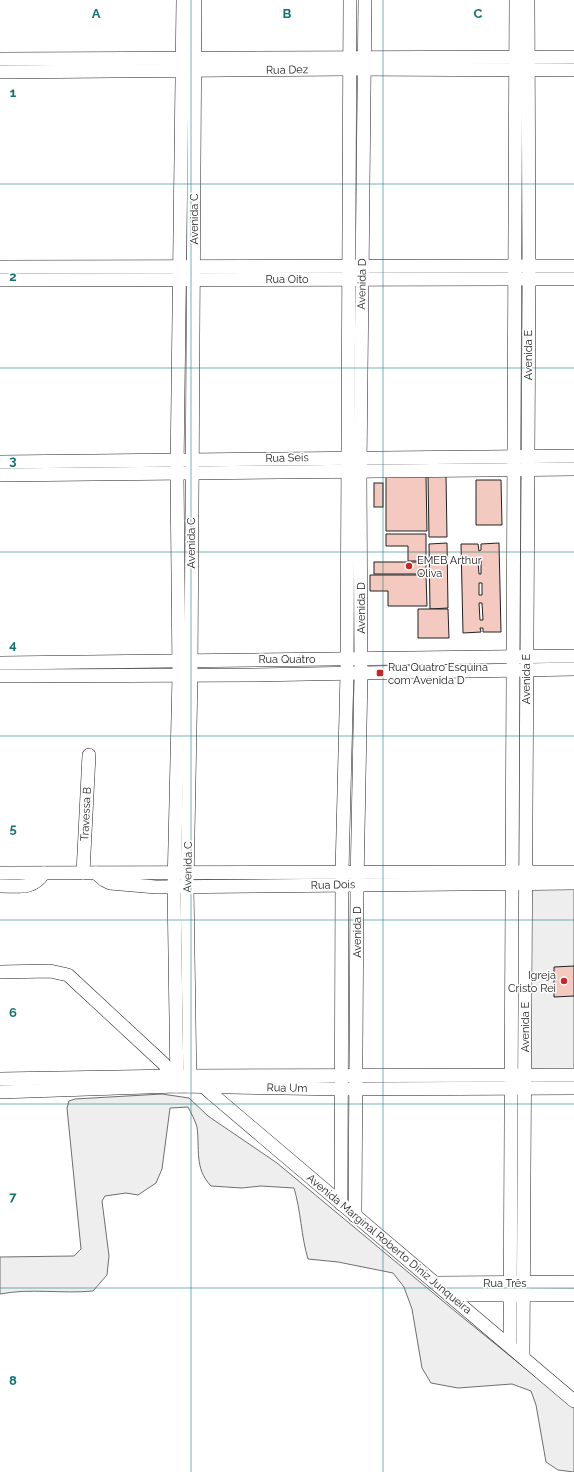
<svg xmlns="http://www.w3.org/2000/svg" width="574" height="1472" font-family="Raleway,sans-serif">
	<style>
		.green { fill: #eee; stroke: #6f6f6f }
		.building { fill: #f3c9c0; stroke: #222; fill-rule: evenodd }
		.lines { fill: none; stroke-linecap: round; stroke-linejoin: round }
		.minor-casing { stroke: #222; stroke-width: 14 }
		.minor { stroke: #fff; stroke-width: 13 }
		.grid { fill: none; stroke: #0f766e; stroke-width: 1; stroke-opacity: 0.55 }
		.poi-dot { fill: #c62828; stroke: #fff; stroke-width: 1.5 }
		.labels { text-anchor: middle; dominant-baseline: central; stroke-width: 3; stroke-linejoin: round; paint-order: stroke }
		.street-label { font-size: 11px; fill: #222; stroke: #fff }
		.poi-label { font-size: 11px; fill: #222; stroke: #fff; text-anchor: start }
		.grid-label { font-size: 13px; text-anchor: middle; font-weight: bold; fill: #0f766e; stroke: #fff; stroke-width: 3; stroke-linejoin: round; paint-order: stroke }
	</style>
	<rect width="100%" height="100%" fill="#fff"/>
	<!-- green -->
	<g class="green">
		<polygon points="574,883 574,1075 525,1075 526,884"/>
		<path d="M162 1094 189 1098 208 1116 277 1163 456 1312 574 1408V1472L558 1470 546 1462 536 1405 531 1391 512 1384 458 1388 431 1383 422 1368 412 1309 404 1287 393 1273 338 1262 308 1259C301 1236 301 1211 294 1188L261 1186 242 1188 211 1186C194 1168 200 1149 197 1127 195 1120 191 1113 188 1107L170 1108 162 1169 156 1183 138 1195 126 1193 105 1196 102 1201 109 1256 107 1275 93 1291C62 1294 30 1288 0 1294V1257L74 1256 81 1249 67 1108 69 1101 75 1099Z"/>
	</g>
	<!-- building -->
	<g class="building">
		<polygon points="428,475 446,475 447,537 429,537"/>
		<polygon points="426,476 427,531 386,531 386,477"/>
		<polygon points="476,480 501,480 502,525 476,525"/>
		<rect x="374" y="483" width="9" height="24"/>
		<polygon points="386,534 426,534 426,561 408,561 408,546 386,546"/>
		<polygon points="447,543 448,608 430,609 429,544"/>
		<path d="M499 543 501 632H483V628H480L481 632 463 633 461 544H478L479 551 481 550V544ZM478 561H481V574H479ZM479 583H482V595H479ZM479 603H482L483 620H480Z"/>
		<rect x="374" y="562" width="52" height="12"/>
		<polygon points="370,575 426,575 427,606 388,606 388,591 370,591"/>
		<polygon points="418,609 448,609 449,638 418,638"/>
		<polygon points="574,966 574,996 554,997 554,967"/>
	</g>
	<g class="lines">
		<defs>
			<g id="minor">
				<polyline points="0,59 574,57"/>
				<polyline points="0,72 349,69 574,70"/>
				<polyline points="0,267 574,266"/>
				<polyline points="0,280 574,279"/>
				<polyline points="0,462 574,456"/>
				<polyline points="0,475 574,469"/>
				<polyline points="0,663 574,656"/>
				<polyline points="0,676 253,675 574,669"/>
				<polyline points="0,873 574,872"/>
				<polyline points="83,873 89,755"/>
				<polyline points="96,873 104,880 110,883 156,887 574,883"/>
				<path d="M0 886C19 886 33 890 44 873"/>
				<polyline points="0,972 50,971 68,975 164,1064 172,1076 172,1082"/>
				<polyline points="0,1079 176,1076 574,1075"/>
				<polyline points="202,1082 203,1086 212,1094 574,1401"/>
				<polyline points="177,1086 174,886 179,675 177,472 183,0"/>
				<polyline points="190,1086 187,886 191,675 195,0"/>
				<polyline points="0,1092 177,1086 342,1089 574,1088"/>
				<polyline points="341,1204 342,872 347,673 350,0"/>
				<polyline points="355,1216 357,885 361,673 360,470 365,0"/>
				<polyline points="436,1283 574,1282"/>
				<polyline points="450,1295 574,1295"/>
				<polyline points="510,1346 516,0"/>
				<polyline points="523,1357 529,279 528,0"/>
			</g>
		</defs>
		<!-- minor casing -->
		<use href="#minor" class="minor-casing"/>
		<!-- minor -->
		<use href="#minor" class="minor"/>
	</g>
	<!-- grid -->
	<path class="grid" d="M191 0V1472M383 0V1472M0 184H574M0 368H574M0 552H574M0 736H574M0 920H574M0 1104H574M0 1288H574"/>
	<!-- markers -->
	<g class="poi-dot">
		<circle cx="409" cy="566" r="4"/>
		<rect x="376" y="669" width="8" height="8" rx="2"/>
		<circle cx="564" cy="981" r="4"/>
	</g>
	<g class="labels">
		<!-- street labels -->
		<g class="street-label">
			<text transform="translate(287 70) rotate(-1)">Rua Dez</text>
			<text transform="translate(194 219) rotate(-90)">Avenida C</text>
			<text x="287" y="279">Rua Oito</text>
			<text transform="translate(362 284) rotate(-89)">Avenida D</text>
			<text transform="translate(528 355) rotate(-90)">Avenida E</text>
			<text transform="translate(287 458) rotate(-1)">Rua Seis</text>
			<text transform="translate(191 543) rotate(-90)">Avenida C</text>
			<text transform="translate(361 608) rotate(-90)">Avenida D</text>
			<text x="287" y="659">Rua Quatro</text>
			<text transform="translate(526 679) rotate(-90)">Avenida E</text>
			<text transform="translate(86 814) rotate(-87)">Travessa B</text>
			<text transform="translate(188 867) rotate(-89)">Avenida C</text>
			<text transform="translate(333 885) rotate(-1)">Rua Dois</text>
			<text transform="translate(357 932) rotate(-90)">Avenida D</text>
			<text transform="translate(525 1027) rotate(-90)">Avenida E</text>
			<text transform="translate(287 1088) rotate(1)">Rua Um</text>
			<text transform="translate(389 1244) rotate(40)">Avenida Marginal Roberto Diniz Junqueira</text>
			<text x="505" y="1283">Rua Três</text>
		</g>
		<!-- poi labels -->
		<g class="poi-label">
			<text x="417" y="560">EMEB Arthur<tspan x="417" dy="13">Oliva</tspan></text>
			<text x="388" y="667">Rua Quatro Esquina<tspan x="388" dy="13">com Avenida D</tspan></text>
			<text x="556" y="975" text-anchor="end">Igreja<tspan x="556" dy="13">Cristo Rei</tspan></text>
		</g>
	</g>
	<g class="grid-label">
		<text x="96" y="18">A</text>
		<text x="287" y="18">B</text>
		<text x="478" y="18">C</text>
		<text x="13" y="97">1</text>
		<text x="13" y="281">2</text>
		<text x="13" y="465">3</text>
		<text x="13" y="649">4</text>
		<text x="13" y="833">5</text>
		<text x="13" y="1017">6</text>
		<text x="13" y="1201">7</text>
		<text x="13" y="1385">8</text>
	</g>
</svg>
